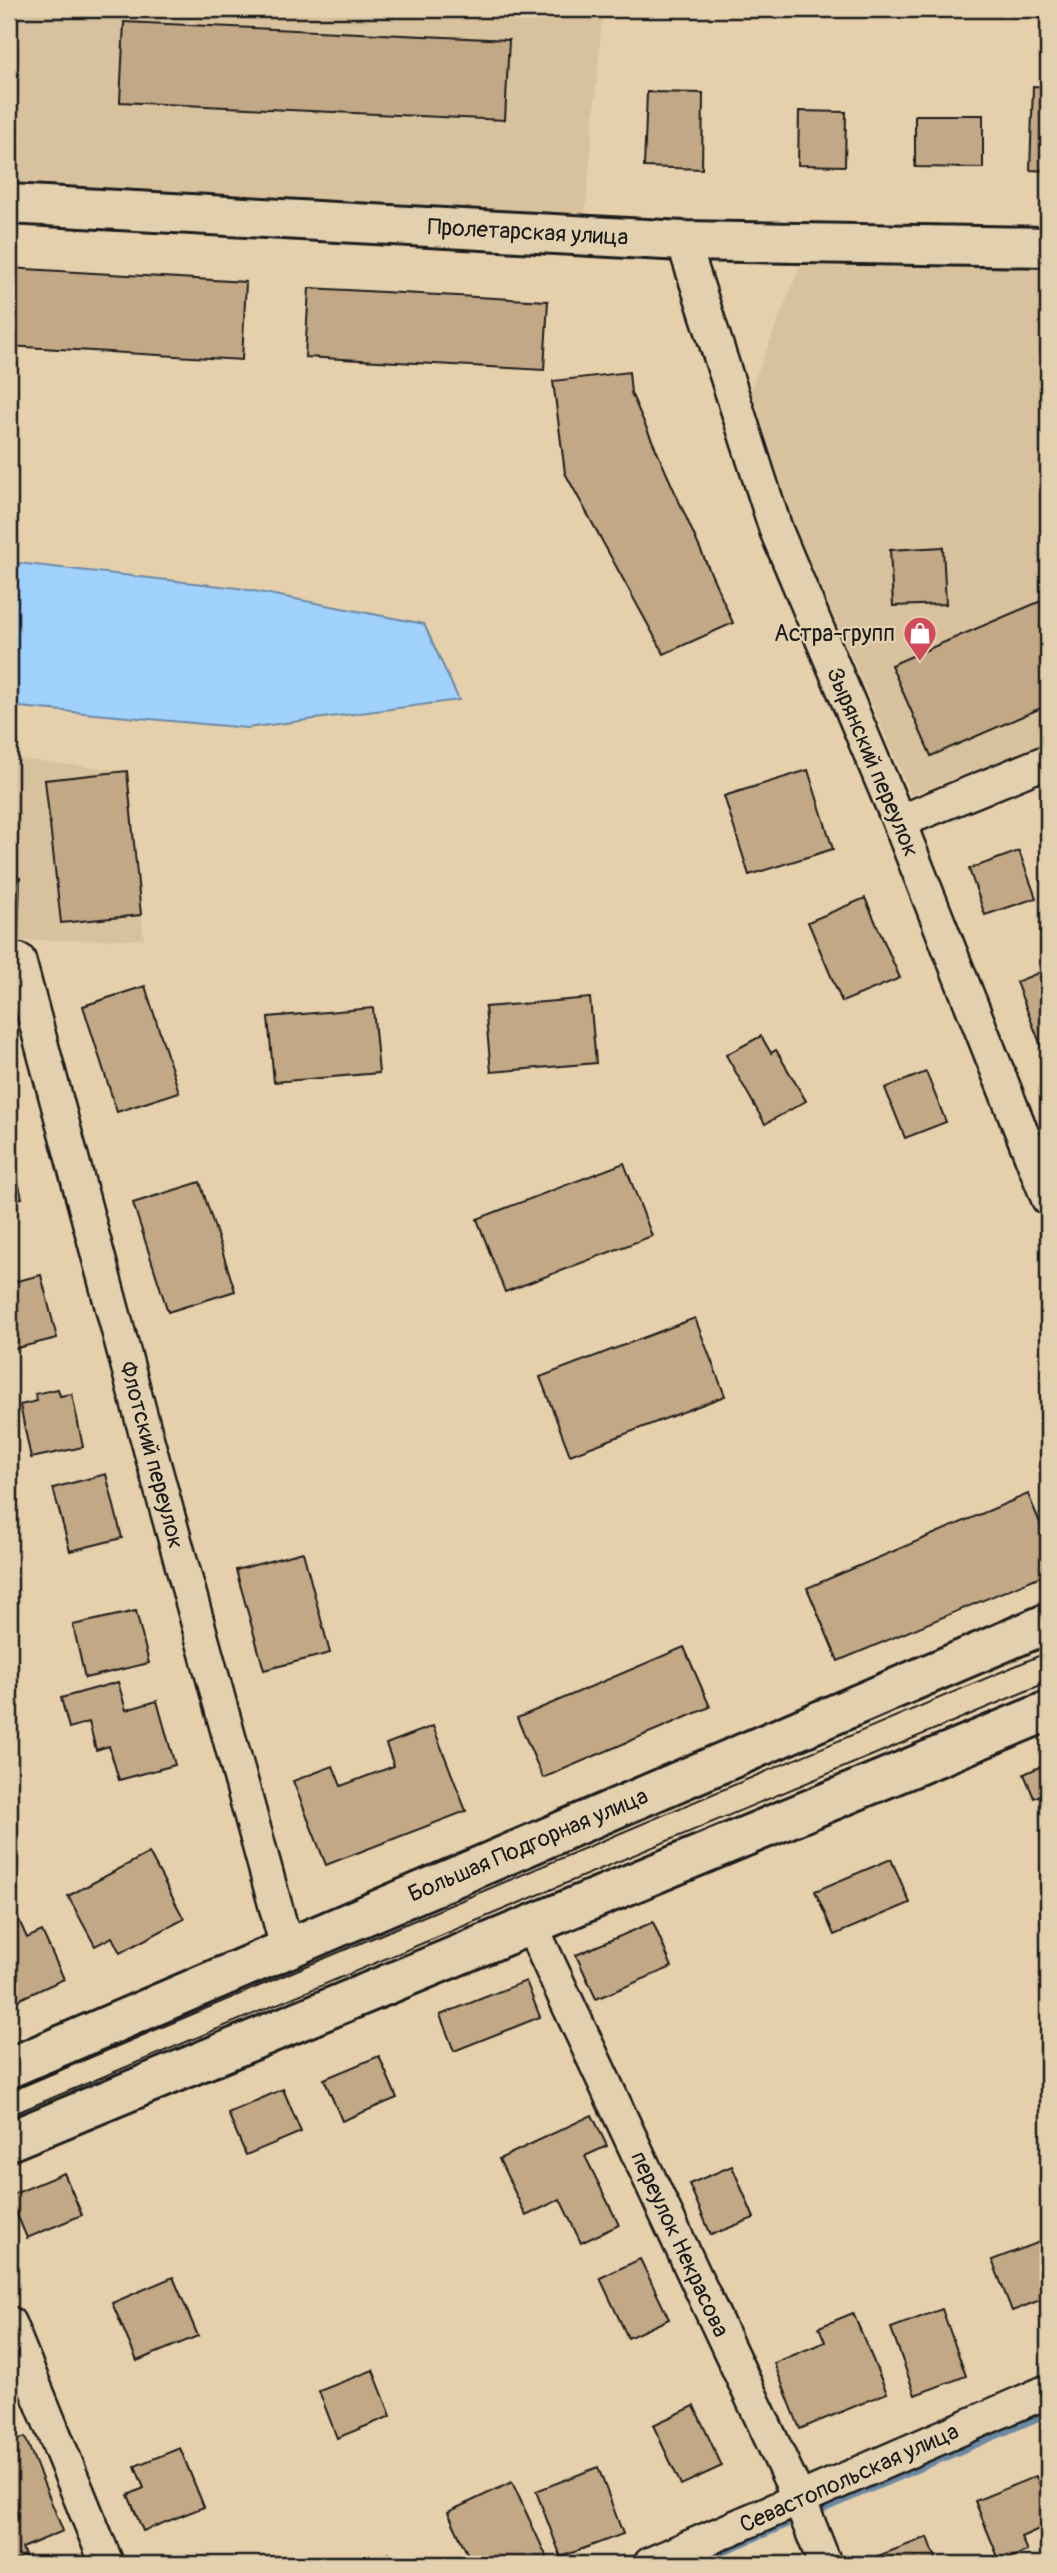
<svg xmlns="http://www.w3.org/2000/svg" width="1057" height="2573" font-family="Pangolin,sans-serif">
	<style>
		.built { fill: #d8c19d }
		.water { fill: #a1d1fd; stroke: #6c89a3; stroke-width: 2 }
		.lines { fill: none; stroke-linecap: round; stroke-linejoin: round }
		.stream { stroke: #6c89a3; stroke-width: 10 }
		.building { fill: #c3a885; stroke: #1c1c1c; stroke-width: 2 }
		.street-casing { stroke: #1c1c1c; stroke-width: 37 }
		.secondary-casing { stroke: #1c1c1c; stroke-width: 44 }
		.street { stroke: #e3d0ae; stroke-width: 32 }
		.secondary { stroke: #e3d0ae; stroke-width: 38 }
		.tram { stroke: #1c1c1c; stroke-width: 2 }
		.labels { text-anchor: middle; dominant-baseline: central; stroke-width: 5; stroke-linejoin: round; paint-order: stroke }
		.street-label { font-size: 23px; fill: #1c1c1c; stroke: #e3d0ae }
		.poi-label { font-size: 23px; fill: #1c1c1c; stroke: #e3d0ae; text-anchor: end }
	</style>
	<rect width="100%" height="100%" fill="#e6d0ac"/>
	<filter id="ink" filterUnits="userSpaceOnUse"><feTurbulence type="fractalNoise" baseFrequency=".0143" numOctaves="2"/><feDisplacementMap in="SourceGraphic" scale="14" xChannelSelector="R" yChannelSelector="G"/><feConvolveMatrix kernelMatrix="1 2 1 2 8 2 1 2 1" color-interpolation-filters="sRGB"/></filter>
	<g filter="url(#ink)">
		<!-- built -->
		<g class="built">
			<polygon points="9,9 603,9 585,219 9,188"/>
			<polygon points="800,266 1048,269 1048,742 911,795 795,526 751,389"/>
			<polygon points="9,758 127,771 144,939 9,941"/>
		</g>
		<!-- water -->
		<polygon class="water" points="9,562 238,588 424,624 459,700 247,728 9,706"/>
		<g class="lines">
			<!-- stream -->
			<polyline class="stream" points="690,2564 1048,2412"/>
		</g>
		<!-- building -->
		<g class="building">
			<polygon points="124,22 509,40 505,120 120,102"/>
			<polygon points="1033,86 1048,87 1048,171 1030,170"/>
			<polygon points="647,92 703,93 702,169 644,167"/>
			<polygon points="799,111 846,112 845,166 798,165"/>
			<polygon points="915,115 983,115 983,168 915,167"/>
			<polygon points="9,268 246,282 242,360 9,346"/>
			<polygon points="309,288 548,301 544,370 305,357"/>
			<polygon points="629,372 631,393 733,623 664,654 565,473 553,381"/>
			<polygon points="943,547 946,604 893,606 890,550"/>
			<polygon points="1048,598 1048,705 931,756 891,665"/>
			<polygon points="808,770 833,849 749,875 724,796"/>
			<polygon points="127,771 141,915 61,923 45,780"/>
			<polygon points="1019,851 1036,898 985,915 969,869"/>
			<polygon points="9,877 20,878 18,942 9,941"/>
			<polygon points="865,898 900,978 842,1002 808,922"/>
			<polygon points="1048,969 1048,1049 1043,1051 1016,982"/>
			<polygon points="145,986 179,1092 117,1112 83,1006"/>
			<polygon points="590,998 596,1063 491,1072 485,1007"/>
			<polygon points="373,1008 379,1073 274,1082 268,1017"/>
			<polygon points="761,1036 771,1053 776,1050 806,1101 765,1124 726,1055"/>
			<polygon points="926,1072 946,1122 905,1138 885,1088"/>
			<polygon points="9,1143 22,1198 9,1201"/>
			<polygon points="624,1163 652,1236 505,1292 477,1219"/>
			<polygon points="200,1182 235,1291 168,1312 133,1203"/>
			<polygon points="41,1275 57,1338 9,1350 9,1283"/>
			<polygon points="695,1318 725,1396 570,1455 540,1377"/>
			<polygon points="58,1389 60,1396 72,1394 83,1447 31,1458 20,1405 37,1401 35,1394"/>
			<polygon points="106,1474 122,1538 70,1551 53,1488"/>
			<polygon points="1028,1494 1048,1542 1048,1573 838,1661 807,1588"/>
			<polygon points="303,1552 330,1653 264,1670 236,1570"/>
			<polygon points="136,1611 149,1663 85,1678 73,1625"/>
			<polygon points="684,1647 710,1707 543,1778 517,1718"/>
			<polygon points="118,1682 126,1710 157,1701 175,1765 119,1780 109,1746 96,1750 89,1722 69,1728 61,1698"/>
			<polygon points="433,1726 466,1811 326,1865 293,1781 333,1766 341,1786 394,1766 386,1744"/>
			<polygon points="1048,1763 1048,1792 1034,1798 1024,1774"/>
			<polygon points="149,1853 184,1919 120,1953 112,1937 95,1946 68,1896"/>
			<polygon points="891,1859 910,1903 834,1935 815,1891"/>
			<polygon points="9,1898 27,1938 42,1931 64,1979 9,2004"/>
			<polygon points="653,1922 672,1967 596,1999 576,1955"/>
			<polygon points="526,1981 540,2017 454,2051 440,2015"/>
			<polygon points="379,2056 397,2098 342,2121 324,2079"/>
			<polygon points="283,2089 301,2132 246,2155 228,2113"/>
			<polygon points="592,2115 607,2146 585,2156 619,2225 581,2243 560,2199 526,2216 499,2159"/>
			<polygon points="732,2166 754,2218 711,2235 689,2184"/>
			<polygon points="64,2173 82,2215 27,2238 9,2196"/>
			<polygon points="1048,2239 1048,2297 1012,2311 992,2260"/>
			<polygon points="640,2259 669,2319 628,2338 600,2278"/>
			<polygon points="173,2277 198,2336 137,2361 112,2303"/>
			<polygon points="942,2309 966,2376 915,2395 891,2328"/>
			<polygon points="853,2313 887,2393 800,2429 774,2363 825,2342 819,2327"/>
			<polygon points="373,2370 391,2416 337,2438 319,2391"/>
			<polygon points="694,2406 722,2466 681,2485 653,2425"/>
			<polygon points="25,2437 63,2531 22,2548 25,2556 9,2563 9,2521 18,2517 9,2494 9,2443"/>
			<polygon points="180,2448 204,2507 143,2531 128,2495 144,2488 135,2466"/>
			<polygon points="598,2467 623,2534 561,2557 536,2491"/>
			<polygon points="1036,2476 1048,2505 1048,2525 1021,2537 1027,2551 1000,2562 975,2501"/>
			<polygon points="512,2482 550,2564 472,2564 448,2512"/>
			<polygon points="928,2537 938,2564 869,2564 867,2560"/>
			<polygon points="389,2553 394,2564 360,2564"/>
		</g>
		<g class="lines">
			<defs>
				<g id="street">
					<polyline points="683,241 776,530 899,822 1048,1199"/>
					<polyline points="899,822 1048,761"/>
					<polyline points="19,960 145,1431 287,1948"/>
					<polyline points="531,1925 800,2501 825,2564"/>
					<polyline points="9,2323 107,2564"/>
					<polyline points="650,2564 1048,2391"/>
				</g>
				<g id="secondary">
					<polyline points="9,204 683,241 1048,247"/>
					<polyline points="9,2068 1048,1623"/>
					<polyline points="9,2141 1048,1711"/>
				</g>
			</defs>
			<!-- street casing -->
			<use href="#street" class="street-casing"/>
			<!-- secondary casing -->
			<use href="#secondary" class="secondary-casing"/>
			<!-- street -->
			<use href="#street" class="street"/>
			<!-- secondary -->
			<use href="#secondary" class="secondary"/>
			<!-- tram -->
			<g class="tram">
				<polyline points="9,2092 1048,1652"/>
				<polyline points="9,2116 1048,1682"/>
			</g>
		</g>
	</g>
	<!-- icons -->
	<defs>
		<symbol id="shop-pin" viewBox="-11 -11 22 30"><path d="M0 17L-7.5 6A9.5 9.5 0 1 1 7.5 6Z" fill="#d1495b" stroke="#e3d0ae"/><path d="M-5-2.5h2.3a2.7 3.5 0 0 1 5.4 0H5L5.5 6h-11ZM-1.5-2.5h3a1.5 2.3 0 0 0-3 0Z" fill="#fff"/></symbol>
	</defs>
	<g fill-rule="evenodd">
		<use href="#shop-pin" x="901" y="614" width="38" height="52"/>
	</g>
	<g class="labels">
		<!-- street labels -->
		<g class="street-label">
			<text transform="translate(528 232) rotate(3)">Пролетарская улица</text>
			<text transform="translate(873 762) rotate(67)">Зырянский переулок</text>
			<text transform="translate(152 1455) rotate(75)">Флотский переулок</text>
			<text transform="translate(528 1845) rotate(-23)">Большая Подгорная улица</text>
			<text transform="translate(680 2244) rotate(65)">переулок Некрасова</text>
			<text transform="translate(849 2478) rotate(-24)">Севастопольская улица</text>
		</g>
		<!-- poi labels -->
		<g class="poi-label">
			<text x="895" y="633">Астра-групп</text>
		</g>
	</g>
	<!-- margin -->
	<rect width="1057" height="2573" fill="none" stroke="#e3d0ae" stroke-width="35"/>
	<rect x="18" y="18" width="1022" height="2538" fill="none" stroke="#1c1c1c" stroke-width="2.5" filter="url(#ink)"/>
</svg>
